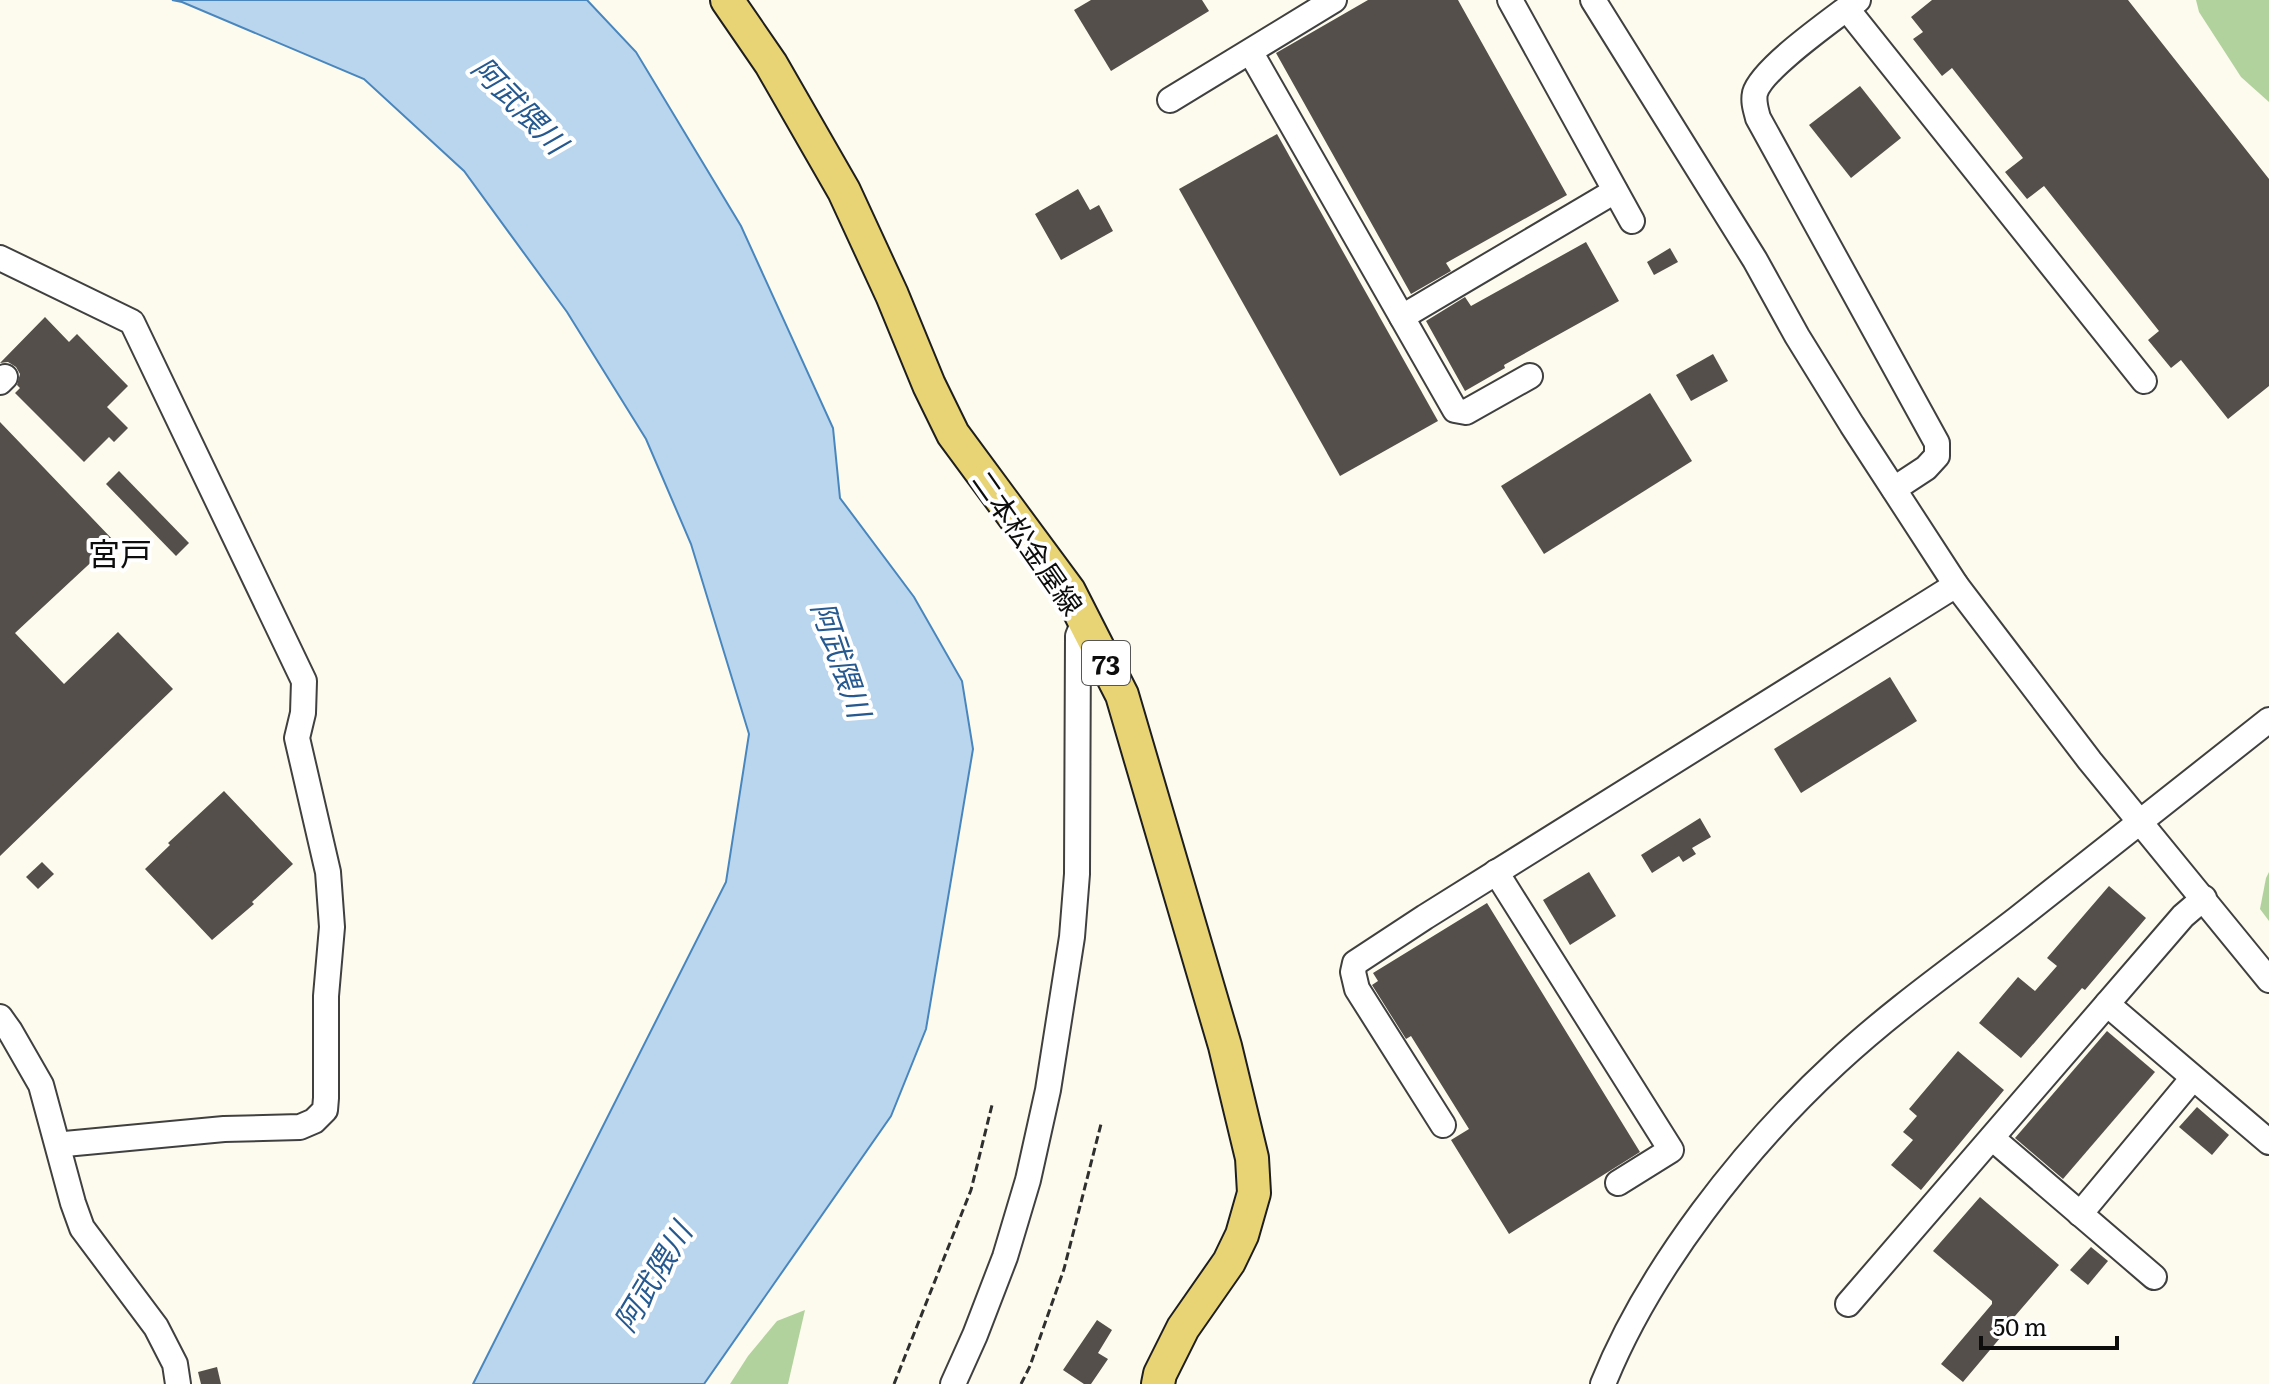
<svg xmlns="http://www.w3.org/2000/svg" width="2269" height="1384" font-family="Literata,'Noto Sans JP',serif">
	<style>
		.forest { fill: #b1d29d }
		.water { fill: #b9d6ee; stroke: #4986bd; stroke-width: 2 }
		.building { fill: #544f4a }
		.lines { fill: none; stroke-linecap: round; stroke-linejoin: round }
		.minor-casing { stroke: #404040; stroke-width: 28 }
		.major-casing { stroke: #1e1e1e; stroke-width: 36 }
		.path { stroke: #2f2f2f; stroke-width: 3; stroke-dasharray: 8 4; stroke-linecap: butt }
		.minor { stroke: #fff; stroke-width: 24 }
		.major { stroke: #e8d474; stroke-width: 32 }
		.labels { text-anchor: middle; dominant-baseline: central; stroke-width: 8; stroke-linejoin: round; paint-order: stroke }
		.shield { fill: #fff; stroke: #565656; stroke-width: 2 }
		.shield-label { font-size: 26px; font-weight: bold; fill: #0d0d0d }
		.street-label { font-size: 28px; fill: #0d0d0d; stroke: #fff }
		.water-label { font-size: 30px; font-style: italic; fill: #25598f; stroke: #fff }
		.quarter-label { font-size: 32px; fill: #0d0d0d; stroke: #fff }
	</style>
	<rect width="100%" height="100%" fill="#fdfbee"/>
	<!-- forest -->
	<g class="forest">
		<polygon points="2196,0 2269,0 2269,102 2241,77 2199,12"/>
		<polygon points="2269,872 2269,921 2260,909 2266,878"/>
		<polygon points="805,1310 788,1384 730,1384 748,1356 777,1321"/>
	</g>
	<!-- water -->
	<polygon class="water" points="172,0 587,0 636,52 741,226 833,428 840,498 914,597 962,681 973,749 926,1029 891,1116 704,1384 473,1384 726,882 749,734 691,544 646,439 567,312 464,171 364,79 182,2"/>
	<!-- building -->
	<g class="building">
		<polygon points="1091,0 1202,0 1209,11 1111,71 1074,10"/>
		<polygon points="1368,0 1458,0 1567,195 1446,263 1451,271 1411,294 1276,53"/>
		<polygon points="1932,0 2128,0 2269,179 2269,386 2228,419 2181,360 2171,368 2148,340 2159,331 2044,186 2027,199 2005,172 2023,158 1952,68 1942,76 1913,39 1923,32 1911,17"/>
		<polygon points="1860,86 1901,138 1851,178 1809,125"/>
		<polygon points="1277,134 1438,421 1340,476 1179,189"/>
		<polygon points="1078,189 1090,210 1099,205 1113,231 1061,260 1035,214"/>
		<polygon points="1586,242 1619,301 1504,365 1505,368 1465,391 1426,321 1465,297 1471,306"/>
		<polygon points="1670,248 1678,262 1654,275 1647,262"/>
		<polygon points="45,317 69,342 77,334 128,386 107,407 128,428 114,442 109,437 84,462 15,393 20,388 17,385 20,374 16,367 8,362 0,363"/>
		<polygon points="1713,354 1728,381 1691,401 1676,375"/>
		<polygon points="1650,393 1692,461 1544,554 1501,486"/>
		<polygon points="0,422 114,541 15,633 64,684 118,632 173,689 0,856"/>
		<polygon points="119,471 189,543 176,556 106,484"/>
		<polygon points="1890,677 1917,721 1801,793 1774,749"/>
		<polygon points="224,791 293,864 252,902 254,904 212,940 145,869 170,845 168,843"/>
		<polygon points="1700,818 1711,837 1692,848 1696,854 1683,862 1679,856 1652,873 1641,855"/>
		<polygon points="42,862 54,874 38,889 26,877"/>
		<polygon points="1589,872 1616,916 1570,945 1543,900"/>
		<polygon points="2109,886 2146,918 2085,990 2082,988 2021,1058 1979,1023 2018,977 2035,991 2057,966 2047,958"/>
		<polygon points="1487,903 1640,1152 1509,1234 1451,1140 1469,1129 1411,1036 1406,1039 1372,985 1378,981 1373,973"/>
		<polygon points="2107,1031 2155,1072 2063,1179 2015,1138"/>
		<polygon points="1958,1051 2004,1090 1921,1190 1891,1165 1913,1140 1903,1132 1917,1116 1909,1109"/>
		<polygon points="2197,1107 2229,1135 2212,1155 2179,1127"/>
		<polygon points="1980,1197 2059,1265 2009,1323 2011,1325 1963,1382 1941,1364 1992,1304 1992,1301 1933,1251"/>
		<polygon points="2091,1247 2108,1261 2088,1285 2070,1270"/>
		<polygon points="1097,1320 1112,1330 1098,1353 1108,1359 1091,1384 1084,1384 1063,1370"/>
		<polygon points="217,1367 221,1384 201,1384 198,1372"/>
	</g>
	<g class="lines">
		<defs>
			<g id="minor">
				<polyline points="1510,0 1632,221"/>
				<polyline points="1593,0 1755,260 1797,336 1852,425 1956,585 2090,761 2269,980"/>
				<path d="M1858 0C1835 18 1762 68 1755 93 1753 102 1756 110 1758 118L1937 443V456L1926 468 1894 489"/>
				<polyline points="1847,9 2144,381"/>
				<polyline points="1251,53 1455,410 1466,412 1530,376"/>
				<polyline points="1170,100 1334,0"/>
				<polyline points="0,258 132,322 304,681 303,713 297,738 328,872 332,927 326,996 326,1098 325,1110 314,1121 300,1127 224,1129 65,1144"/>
				<polyline points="1402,317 1615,191"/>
				<polyline points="0,382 5,377"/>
				<polyline points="1496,872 1671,1150 1618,1183"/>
				<polyline points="2107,1004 2269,1142"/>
				<polyline points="0,1017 10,1031 41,1085 73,1203 82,1228 156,1327 175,1364 178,1384"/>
				<polyline points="1443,1125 1357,989 1353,972 1355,963 1425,917 1956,585"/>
				<polyline points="1992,1138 2154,1277"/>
				<polyline points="2080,1214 2193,1078"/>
				<polyline points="1848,1304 2183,916 2204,898"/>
				<polyline points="953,1384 975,1335 1005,1257 1028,1180 1048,1090 1072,937 1077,874 1078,636 1084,621"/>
				<path d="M1603 1384C1649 1269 1745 1147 1836 1063 1893 1010 1956 966 2017 919 2101 853 2185 787 2269 720"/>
			</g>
			<polyline id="major" points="727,0 771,64 844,191 892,295 929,385 953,434 1069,591 1122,695 1225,1046 1252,1158 1254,1193 1242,1235 1229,1262 1183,1328 1160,1374 1158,1384"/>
		</defs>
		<!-- minor casing -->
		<use href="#minor" class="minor-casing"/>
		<!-- major casing -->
		<use href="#major" class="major-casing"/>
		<!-- path -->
		<g class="path">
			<polyline points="894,1384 971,1190 992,1105"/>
			<polyline points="1021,1384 1030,1366 1064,1269 1101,1124"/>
		</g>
		<!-- minor -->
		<use href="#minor" class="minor"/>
		<!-- major -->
		<use href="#major" class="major"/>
	</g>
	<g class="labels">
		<!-- shield labels -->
		<rect class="shield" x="1082" y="641" width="48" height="44" rx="6"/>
		<g class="shield-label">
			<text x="1106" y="663">73</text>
		</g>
		<!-- street labels -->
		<g class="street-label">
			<text transform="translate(1029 542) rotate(55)">二本松金屋線</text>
		</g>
		<!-- water labels -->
		<g class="water-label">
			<text transform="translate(521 104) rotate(46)">阿武隈川</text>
			<text transform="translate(843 659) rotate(71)">阿武隈川</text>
			<text transform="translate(651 1276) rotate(-59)">阿武隈川</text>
		</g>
		<!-- quarter labels -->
		<g class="quarter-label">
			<text x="120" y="552">宮戸</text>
		</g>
	</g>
	<!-- scale -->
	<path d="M1981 1336v12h136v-12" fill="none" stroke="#0d0d0d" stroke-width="4"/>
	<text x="1993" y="1336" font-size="24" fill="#0d0d0d" stroke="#ffffff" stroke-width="6" paint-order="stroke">50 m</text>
</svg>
